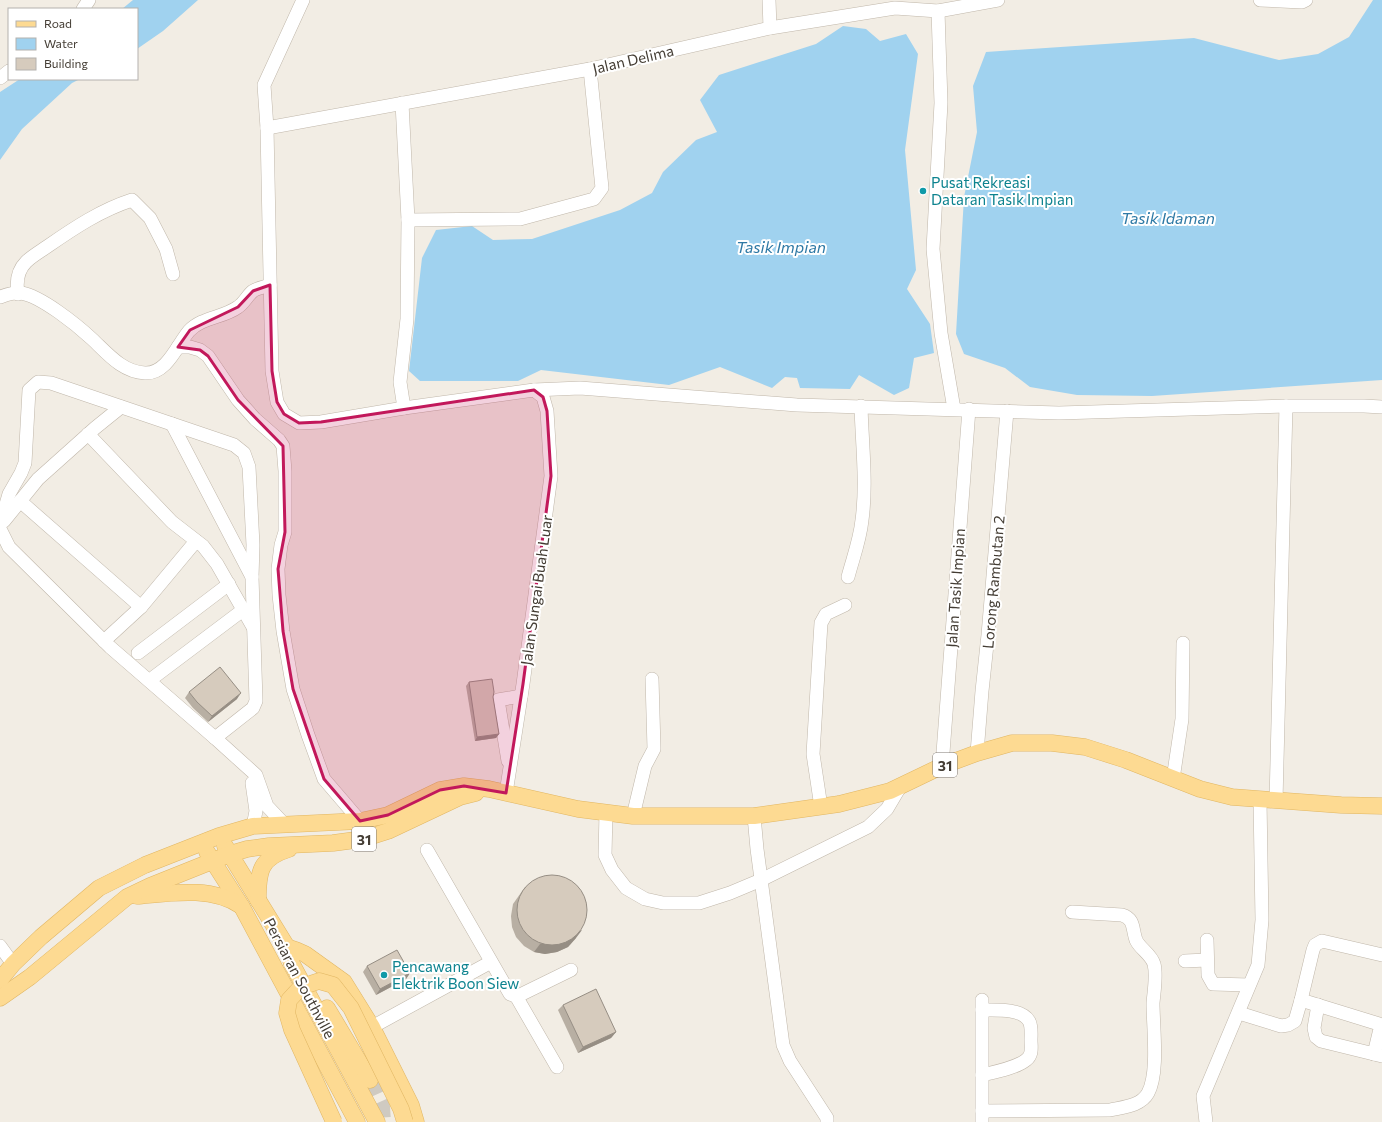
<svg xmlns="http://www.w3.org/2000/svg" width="1382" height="1122" font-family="Commissioner,sans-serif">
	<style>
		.water { fill: #a0d2ef }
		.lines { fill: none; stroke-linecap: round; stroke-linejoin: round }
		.major-tunnel { stroke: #cfcac1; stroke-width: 16; stroke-dasharray: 16 8; stroke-linecap: butt }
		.minor-casing { stroke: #c0b7aa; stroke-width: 14 }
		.major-casing { stroke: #e1b662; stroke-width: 17 }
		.minor { stroke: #fff; stroke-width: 13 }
		.major { stroke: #fdda92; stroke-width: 16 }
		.major-bridge-casing { stroke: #e1b662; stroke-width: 17; stroke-linecap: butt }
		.major-bridge { stroke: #fdda92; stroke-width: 16 }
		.wall { fill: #b8afa3 }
		.shaded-wall { fill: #968e84 }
		.building { fill: #d6cbbd; stroke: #968e84 }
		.marked { fill: #c2185b; fill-opacity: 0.2; stroke: #c2185b; stroke-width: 3; stroke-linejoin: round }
		.culture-dot { fill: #0f9aa8; stroke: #fff; stroke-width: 1.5 }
		.labels { text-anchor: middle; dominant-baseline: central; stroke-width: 4; stroke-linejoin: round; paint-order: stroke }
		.shield { fill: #fff; stroke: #7c7771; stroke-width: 1 }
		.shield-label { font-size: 14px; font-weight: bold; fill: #443d34 }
		.street-label { font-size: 15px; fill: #443d34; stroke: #fff }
		.culture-label { font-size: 15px; fill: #0d838f; stroke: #fff; text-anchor: start }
		.water-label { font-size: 16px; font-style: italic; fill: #2e79a5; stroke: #fff }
	</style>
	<rect width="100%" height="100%" fill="#f2ede4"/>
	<!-- water -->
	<g class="water">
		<polygon points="133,0 198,0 163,31 137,49 137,9 122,9"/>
		<polygon points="1373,0 1382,0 1382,380 1152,396 1077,395 1030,387 1005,368 964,354 956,334 964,197 977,132 973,86 986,52 1194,38 1279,60 1318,54 1349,37"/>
		<polygon points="843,26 866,29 880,41 906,34 918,54 905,150 916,270 907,289 930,324 934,353 914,358 909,388 894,395 859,375 850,389 800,388 797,378 785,377 772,388 720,367 669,385 541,370 518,381 420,381 409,371 422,258 436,230 472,226 493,240 532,239 620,210 652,193 663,172 696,140 717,132 700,100 719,75 816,44"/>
		<polygon points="20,79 80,79 72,83 22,129 0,160 0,92"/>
	</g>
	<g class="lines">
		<!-- major-tunnel -->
		<polyline class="major-tunnel" points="370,1080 382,1107 383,1122"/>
		<defs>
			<g id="minor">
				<polyline points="303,0 264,85 267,128 272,371 277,402 284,414 299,423 321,422 404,408 534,390 580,388 797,405 1059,413 1286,406 1364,406 1382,407"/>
				<polyline points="769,0 770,28"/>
				<polyline points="1260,0 1302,2 1306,0"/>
				<polyline points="83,9 89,0"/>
				<polyline points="938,11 941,103 933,249 941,333 954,409"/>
				<polyline points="0,78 9,71"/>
				<polyline points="402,103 408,220 407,319 400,382 404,408"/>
				<polyline points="267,128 590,69 770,28 895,8 938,11 998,0"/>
				<polyline points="408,220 520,219 594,199 602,188 590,69"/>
				<path d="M18 294C16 282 17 271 26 262 32 256 41 251 48 246 74 228 101 210 132 200L150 218 166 249 173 274"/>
				<path d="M0 297C6 295 14 292 21 293 41 296 77 325 92 339 107 353 122 372 145 373 167 374 177 345 189 331 202 317 223 318 238 307 244 303 247 296 253 291 257 288 264 287 270 285"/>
				<polyline points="178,347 190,347 200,350 208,356 238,400 255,419 279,440 283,446 285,471 285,532 281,545 278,569 279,595 283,631 293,689 308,735 324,779 360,821"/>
				<polyline points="172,424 252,577 256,701 253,708 215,738 256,775 267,806 284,824"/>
				<polyline points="88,434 172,522 203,546 217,564 253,627"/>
				<polyline points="20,501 141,607"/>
				<polyline points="4,521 38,479 95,428 121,407"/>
				<polyline points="0,525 9,494 21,473 25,463 29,390 38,382 51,383 234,445 244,453 249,467 253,545 252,577"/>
				<polyline points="0,529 9,547 110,647 215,738"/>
				<path d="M848 577C853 558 860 540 862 520 867 483 862 444 861 406"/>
				<polyline points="104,641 141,607 196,541"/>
				<polyline points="138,653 229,584"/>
				<polyline points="154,677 243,610"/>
				<polyline points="977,753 982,691 988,635 1007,411"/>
				<polyline points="508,761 498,700 521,696"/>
				<polyline points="942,766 969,409"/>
				<polyline points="1173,779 1182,719 1183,643"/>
				<polyline points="252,783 256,811 253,826"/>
				<polyline points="506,793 523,684 551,476 547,411 543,397 534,390"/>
				<polyline points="1276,801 1286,406"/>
				<polyline points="821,807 813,754 821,623 826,614 845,605"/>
				<polyline points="606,813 605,855 612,870 626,888 645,899 663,903 699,903 730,893 761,880 868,827 887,809 900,787"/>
				<polyline points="633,816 645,766 654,749 652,679"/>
				<polyline points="754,816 757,849 783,1045 790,1061 827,1118 827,1122"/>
				<polyline points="427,850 510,994 516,996 520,995 571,970"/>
				<polyline points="1207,940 1208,975 1213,984 1249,985"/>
				<polyline points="0,946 13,964"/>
				<polyline points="1185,961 1207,960"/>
				<polyline points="516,996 557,1067"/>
				<polyline points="1301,1000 1313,950 1315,945 1322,941 1382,955"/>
				<polyline points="1318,1005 1314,1028 1316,1037 1321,1041 1382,1056"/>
				<polyline points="1239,1013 1281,1026 1288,1025 1295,1021 1301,1000 1379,1024 1380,1029 1374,1054"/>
				<polyline points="372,1027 491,962"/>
				<path d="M982 1075C995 1072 1016 1068 1026 1060 1033 1055 1031 1047 1031 1040 1031 1034 1032 1026 1029 1021 1021 1008 996 1010 982 1010"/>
				<path d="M982 1111 1110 1110C1123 1107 1141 1106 1148 1093 1159 1073 1153 1027 1153 1003 1154 991 1157 975 1154 964 1151 954 1140 949 1136 940 1132 929 1135 919 1122 915L1072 912"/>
				<polyline points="982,1122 982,1000"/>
				<polyline points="1206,1122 1203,1096 1258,965 1262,920 1260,800"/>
			</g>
			<g id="major">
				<polyline points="225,846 287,947 292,964 377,1122"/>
				<polyline points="207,852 242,907 357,1122"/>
				<path d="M137 896C170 893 212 886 241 906"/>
				<path d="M258 900C258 871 260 858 289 849"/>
				<polyline points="287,947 296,950 305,954 344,982 372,1027 411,1105 416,1122"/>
				<polyline points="0,980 13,964 41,937 99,888 145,865 219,836 253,826 360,821 388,815 440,790 464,786 489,789 578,809 633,816 754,816 839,804 890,791 942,766 977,753 1012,743 1052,743 1085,747 1126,760 1200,789 1232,797 1341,805 1382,806"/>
				<polyline points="0,998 30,977 127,897 150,886 230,854 247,849 269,846 333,843 363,839 388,831 460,797 476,793"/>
				<polyline points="327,1008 370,1080"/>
			</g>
		</defs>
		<!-- minor casing -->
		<use href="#minor" class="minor-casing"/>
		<!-- major casing -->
		<use href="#major" class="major-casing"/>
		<!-- minor -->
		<use href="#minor" class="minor"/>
		<!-- major -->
		<use href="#major" class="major"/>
		<defs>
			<polyline id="major-bridge" points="334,1122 292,1030 287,1013 289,1000 301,987 319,981 333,985 351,1008 401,1109 405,1122"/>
		</defs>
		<!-- major-bridge casing -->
		<use href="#major-bridge" class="major-bridge-casing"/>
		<!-- major-bridge -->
		<use href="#major-bridge" class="major-bridge"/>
	</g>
	<!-- wall -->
	<g class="wall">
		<polygon points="469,682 493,697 499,734 496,738 475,741 466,686"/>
		<polygon points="189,692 237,699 208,722 193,708 185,698"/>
		<polygon points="525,887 576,938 568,947 557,952 545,954 534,952 524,946 516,937 512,927 511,916 513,904"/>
		<polygon points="367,966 410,973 406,979 376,995 363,972"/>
		<polygon points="563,1005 616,1032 611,1038 578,1053 558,1010"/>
	</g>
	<!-- shaded-wall -->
	<g class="shaded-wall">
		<polygon points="241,693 237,699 208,722 212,716"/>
		<polygon points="499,734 496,738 475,741 477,737"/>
		<polygon points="582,930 576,938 568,947 557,952 545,954 534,952 540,944"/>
		<polygon points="410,973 406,979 376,995 380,989"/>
		<polygon points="616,1032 611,1038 578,1053 583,1047"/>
	</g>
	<!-- building -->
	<g class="building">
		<polygon points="220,667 241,693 212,716 197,702 189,692"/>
		<polygon points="492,679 494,692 493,697 499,734 477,737 469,682"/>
		<circle cx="552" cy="910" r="35"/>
		<polygon points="397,950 410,973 380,989 367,966"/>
		<polygon points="596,989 616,1032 583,1047 563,1005"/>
	</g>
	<!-- marked area -->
	<path class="marked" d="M270 285 272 371 277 402 284 414 299 423 321 422 534 390 543 397 547 411 551 476 523 684 506 793 464 786 440 790 388 815 360 821 324 779 293 689 283 631 278 569 285 532 283 446 238 400 208 356 200 350 178 347 190 330 238 307 253 291Z"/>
	<!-- markers -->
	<g class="culture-dot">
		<circle cx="923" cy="191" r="4"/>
		<circle cx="384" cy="975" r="4"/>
	</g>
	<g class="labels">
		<!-- shield labels -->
		<g class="shield">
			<rect x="933" y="753" width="24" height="24" rx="3"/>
			<rect x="352" y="827" width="24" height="24" rx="3"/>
		</g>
		<g class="shield-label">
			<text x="945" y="765">31</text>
			<text x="364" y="839">31</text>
		</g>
		<!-- street labels -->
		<g class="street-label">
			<text transform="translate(633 59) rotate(-13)">Jalan Delima</text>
			<text transform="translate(993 582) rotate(-85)">Lorong Rambutan 2</text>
			<text transform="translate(955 588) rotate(-86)">Jalan Tasik Impian</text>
			<text transform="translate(536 590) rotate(-82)">Jalan Sungai Buah Luar</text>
			<text transform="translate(300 978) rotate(62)">Persiaran Southville</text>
		</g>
		<!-- culture labels -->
		<g class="culture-label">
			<text x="931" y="182">Pusat Rekreasi<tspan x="931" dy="17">Dataran Tasik Impian</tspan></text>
			<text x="392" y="966">Pencawang<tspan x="392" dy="17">Elektrik Boon Siew</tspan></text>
		</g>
		<!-- water labels -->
		<g class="water-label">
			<text x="1168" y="217">Tasik Idaman</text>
			<text x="781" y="246">Tasik Impian</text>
		</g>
	</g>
	<!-- legend -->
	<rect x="8" y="8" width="130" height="72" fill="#ffffff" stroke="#b4b1ae"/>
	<rect x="16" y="21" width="20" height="6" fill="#fdda92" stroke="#b4b1ae"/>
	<text x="44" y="28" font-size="12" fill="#443d34">Road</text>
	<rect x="16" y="38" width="20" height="12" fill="#a0d2ef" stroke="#b4b1ae"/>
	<text x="44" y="48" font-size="12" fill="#443d34">Water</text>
	<rect x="16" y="58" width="20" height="12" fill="#d6cbbd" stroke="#b4b1ae"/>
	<text x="44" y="68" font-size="12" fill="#443d34">Building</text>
</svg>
